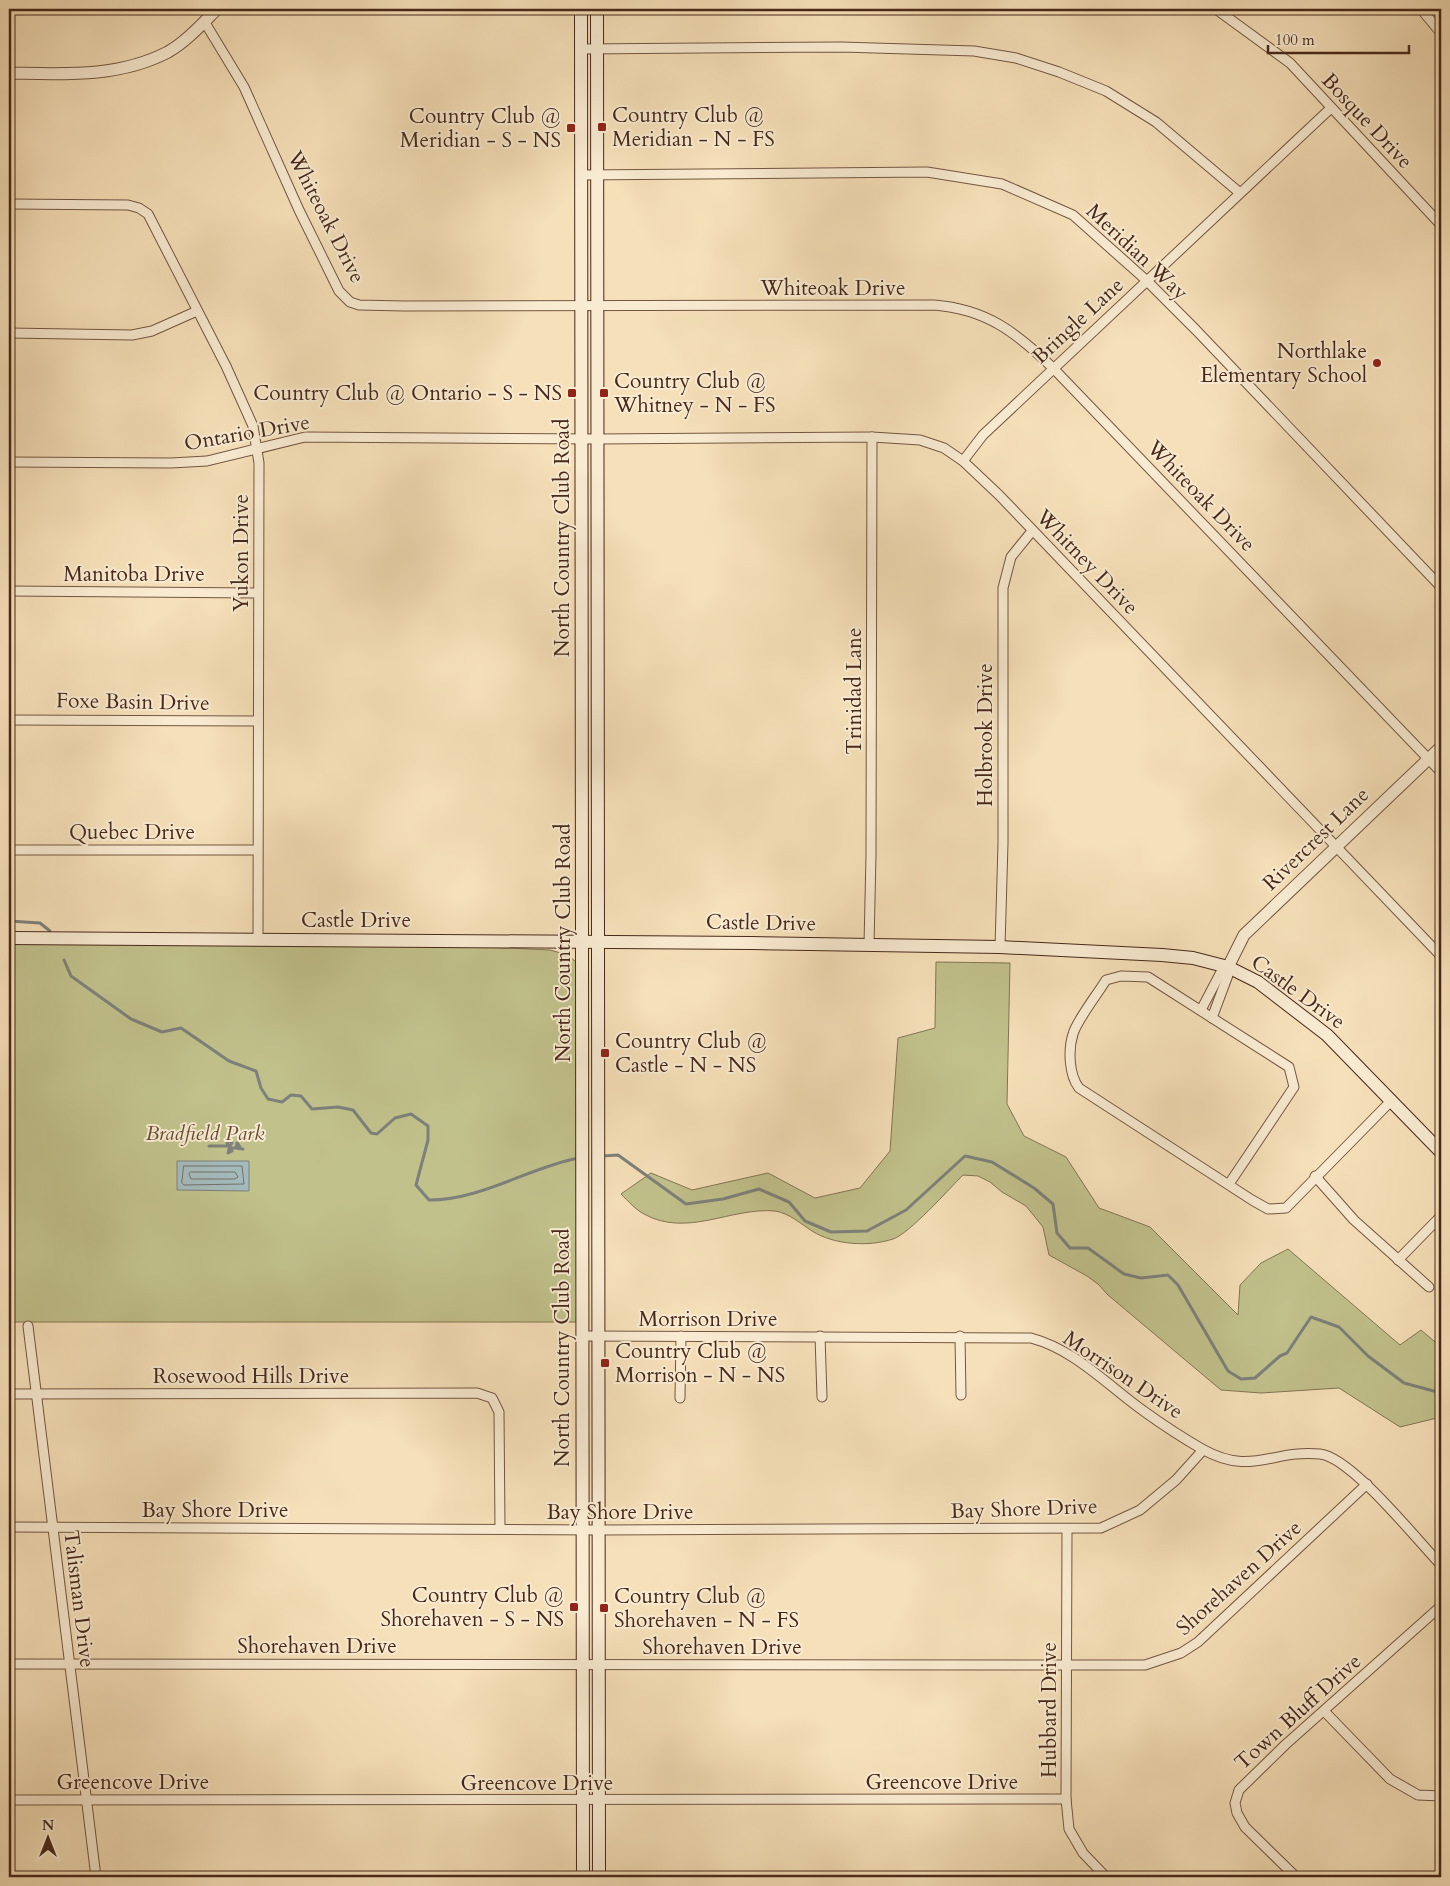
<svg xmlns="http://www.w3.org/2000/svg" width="1450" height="1886" font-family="Cardo,serif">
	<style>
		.green { fill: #c1c18c; stroke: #847454 }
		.water { fill: #a3babb; stroke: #7e807b }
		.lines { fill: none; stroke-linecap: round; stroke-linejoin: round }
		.shore { stroke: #75716b; stroke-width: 1 }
		.stream { stroke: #7e807b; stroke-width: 3 }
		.minor-casing { stroke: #735642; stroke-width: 11 }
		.tertiary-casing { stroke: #735642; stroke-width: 13 }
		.secondary-casing { stroke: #47281b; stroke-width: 14 }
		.minor { stroke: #f9ebd2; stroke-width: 9 }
		.tertiary { stroke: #f9ebd2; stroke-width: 11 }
		.secondary { stroke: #f9ebd2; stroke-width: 12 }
		.poi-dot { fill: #8f2418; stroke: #f9ebd2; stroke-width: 2 }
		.labels { text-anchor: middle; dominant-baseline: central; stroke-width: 4; stroke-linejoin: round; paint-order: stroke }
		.poi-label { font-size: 21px; fill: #47281b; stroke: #f9ebd2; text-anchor: start }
		.street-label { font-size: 21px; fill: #47281b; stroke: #f9ebd2 }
		.park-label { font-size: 21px; font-style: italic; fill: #664e37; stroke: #f9ebd2 }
	</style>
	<rect width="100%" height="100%" fill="#f6e0b9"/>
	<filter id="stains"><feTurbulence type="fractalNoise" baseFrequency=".004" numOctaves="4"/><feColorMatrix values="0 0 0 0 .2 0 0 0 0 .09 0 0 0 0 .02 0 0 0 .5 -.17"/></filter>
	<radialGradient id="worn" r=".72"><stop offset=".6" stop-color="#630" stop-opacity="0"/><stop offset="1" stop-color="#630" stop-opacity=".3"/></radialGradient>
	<!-- green -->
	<g class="green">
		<polygon points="9,943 463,946 550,950 568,955 576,962 577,1322 9,1322"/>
		<path d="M936 962 1010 963 1007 1104 1024 1136 1066 1157 1099 1208 1150 1227 1238 1315 1240 1285 1261 1263 1288 1249 1400 1345 1421 1330 1441 1347V1417L1400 1427 1339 1388 1261 1393 1221 1390 1108 1295 1098 1284 1087 1276 1049 1255 1043 1227 1026 1206 1002 1192 990 1182 978 1176 963 1175C949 1189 909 1234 893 1239 869 1247 834 1245 812 1231 801 1224 789 1213 775 1211 731 1207 687 1238 644 1214 636 1210 628 1201 621 1194L651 1173 692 1190 768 1173 815 1198 860 1188 890 1151 898 1038 935 1028Z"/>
	</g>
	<!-- water -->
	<polygon class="water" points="177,1161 249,1161 249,1191 177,1190"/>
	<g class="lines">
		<!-- shore -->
		<g class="shore">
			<polygon points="184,1166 242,1166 244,1184 184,1185 182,1183"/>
			<polygon points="191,1172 235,1172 238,1177 235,1179 191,1179 189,1174"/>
		</g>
		<!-- stream -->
		<g class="stream">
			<polyline points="9,921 40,923 50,931"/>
			<path d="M64 960 71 976 131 1019 162 1032 181 1028 229 1061 256 1071 261 1088 268 1099 282 1102 291 1095 301 1096 312 1109 338 1107 353 1110 371 1133 377 1134 395 1118 411 1114 428 1126V1140L416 1185 429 1200C481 1200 528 1168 578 1158"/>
			<path d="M209 1146H230L232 1143 230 1141 227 1143C228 1146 232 1148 232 1151L228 1153 229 1149C232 1147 236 1149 240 1147L237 1143 236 1148C238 1149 241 1149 243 1149"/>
			<polyline points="602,1156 618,1155 686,1204 723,1199 759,1189 789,1202 805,1221 831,1232 867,1231 906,1210 965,1156 992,1162 1034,1188 1053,1204 1057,1233 1070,1248 1088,1248 1124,1274 1141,1278 1168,1275 1178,1285 1228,1371 1241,1379 1255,1378 1280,1356 1287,1353 1311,1317 1339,1327 1368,1356 1404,1383 1441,1393"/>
		</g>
		<defs>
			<g id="minor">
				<polyline points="1216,9 1290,63 1441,225"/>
				<polyline points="1421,9 1441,33"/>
				<path d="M204 21 244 87 299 210 339 291 350 302 359 305 404 306 934 305C986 309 1016 332 1053 368L1441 772"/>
				<polyline points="582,49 841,47 974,51 1016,58 1059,72 1106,91 1156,122 1240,193"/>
				<polyline points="581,175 927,172 1002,184 1073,215 1146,280 1196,330 1441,587"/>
				<polyline points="9,204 128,205 139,208 148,214 226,366 253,426 259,463 258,939"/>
				<polyline points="9,333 132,335 152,331 197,311"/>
				<polyline points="963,461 983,435 1331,108"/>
				<polyline points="9,462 171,463 207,461 305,437 597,439 872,437 920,440 944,448 963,461 999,495 1441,956"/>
				<polyline points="9,591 258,593"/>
				<polyline points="9,720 257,721"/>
				<polyline points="9,850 256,850"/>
				<polyline points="869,945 871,855 872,437"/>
				<polyline points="1000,947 1003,843 1003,588 1011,557 1032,531"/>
				<polyline points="1201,1010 1221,972 1228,967"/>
				<polyline points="1212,1018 1228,975 1228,967"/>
				<polyline points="1315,1176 1354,1220 1429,1287"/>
				<path d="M1229 1184 1294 1087 1289 1067 1148 977 1121 976 1106 980C1097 995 1077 1020 1073 1034 1068 1050 1069 1075 1079 1088L1252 1200 1268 1209 1286 1208 1391 1101"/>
				<polyline points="1398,1260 1441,1216"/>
				<polyline points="28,1326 96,1877"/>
				<path d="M582 1336 1031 1338C1076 1350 1108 1386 1145 1412 1163 1425 1183 1438 1202 1449 1252 1477 1272 1449 1320 1454 1351 1457 1417 1540 1441 1565"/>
				<polyline points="820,1336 822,1397"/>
				<polyline points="960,1336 961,1395"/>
				<polyline points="9,1394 477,1393 492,1398 499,1412 500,1528"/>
				<polyline points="680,1398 681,1336"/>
				<polyline points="9,1527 600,1530 1101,1528 1140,1510 1176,1480 1203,1450"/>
				<polyline points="1067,1529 1066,1799 1069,1829 1083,1853 1106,1877"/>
				<polyline points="9,1664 1145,1665 1181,1653 1198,1642 1367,1484"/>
				<polyline points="1324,1711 1390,1779 1418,1795 1441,1796"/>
				<polyline points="9,1800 1066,1799"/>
				<polyline points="1296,1877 1245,1827 1237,1813 1235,1803 1239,1790 1285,1745 1441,1606"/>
			</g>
			<g id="tertiary">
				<path d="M9 73C63 74 118 78 168 52 186 42 203 23 217 9"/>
				<polyline points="1228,967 1244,935 1441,747"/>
			</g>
			<g id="secondary">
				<polyline points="581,9 583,1877"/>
				<polyline points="597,9 599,1877"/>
				<polyline points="9,938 751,943 1000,947 1162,955 1193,958 1228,967 1258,982 1327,1035 1441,1152"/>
			</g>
		</defs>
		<!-- minor casing -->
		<use href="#minor" class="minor-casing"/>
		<!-- tertiary casing -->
		<use href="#tertiary" class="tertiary-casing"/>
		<!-- secondary casing -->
		<use href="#secondary" class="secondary-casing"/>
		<!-- minor -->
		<use href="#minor" class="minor"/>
		<!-- tertiary -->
		<use href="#tertiary" class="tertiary"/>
		<!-- secondary -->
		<use href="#secondary" class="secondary"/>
	</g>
	<!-- markers -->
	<g class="poi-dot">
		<rect x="597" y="122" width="10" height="10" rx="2.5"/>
		<rect x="566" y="123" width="10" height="10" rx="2.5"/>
		<circle cx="1377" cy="363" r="5"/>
		<rect x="567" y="388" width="10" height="10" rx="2.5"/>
		<rect x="599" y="388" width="10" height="10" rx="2.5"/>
		<rect x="600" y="1048" width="10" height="10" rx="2.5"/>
		<rect x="600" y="1358" width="10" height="10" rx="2.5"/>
		<rect x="569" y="1602" width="10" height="10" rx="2.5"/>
		<rect x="599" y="1603" width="10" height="10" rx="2.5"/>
	</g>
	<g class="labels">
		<!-- poi labels -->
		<g class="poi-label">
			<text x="612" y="115">Country Club @<tspan x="612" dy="24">Meridian - N - FS</tspan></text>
			<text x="561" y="116" text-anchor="end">Country Club @<tspan x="561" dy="24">Meridian - S - NS</tspan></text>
			<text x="1367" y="351" text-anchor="end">Northlake<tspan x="1367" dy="24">Elementary School</tspan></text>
			<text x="614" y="381">Country Club @<tspan x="614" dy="24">Whitney - N - FS</tspan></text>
			<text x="562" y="393" text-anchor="end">Country Club @ Ontario - S - NS</text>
			<text x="615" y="1041">Country Club @<tspan x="615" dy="24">Castle - N - NS</tspan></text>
			<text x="615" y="1351">Country Club @<tspan x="615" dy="24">Morrison - N - NS</tspan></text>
			<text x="564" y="1595" text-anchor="end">Country Club @<tspan x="564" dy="24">Shorehaven - S - NS</tspan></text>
			<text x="614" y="1596">Country Club @<tspan x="614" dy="24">Shorehaven - N - FS</tspan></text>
		</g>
		<!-- street labels -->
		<g class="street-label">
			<text transform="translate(1367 121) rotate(47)">Bosque Drive</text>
			<text transform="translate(326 217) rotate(63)">Whiteoak Drive</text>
			<text transform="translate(1137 252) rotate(43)">Meridian Way</text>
			<text x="833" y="288">Whiteoak Drive</text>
			<text transform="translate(1078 321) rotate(-43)">Bringle Lane</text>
			<text transform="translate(247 433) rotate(-10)">Ontario Drive</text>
			<text transform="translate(1201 496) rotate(46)">Whiteoak Drive</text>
			<text transform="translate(562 538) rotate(-90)">North Country Club Road</text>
			<text transform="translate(241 553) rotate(-90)">Yukon Drive</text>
			<text transform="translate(1087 562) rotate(46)">Whitney Drive</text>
			<text x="134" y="574">Manitoba Drive</text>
			<text transform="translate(854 691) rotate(-90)">Trinidad Lane</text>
			<text transform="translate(133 702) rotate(1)">Foxe Basin Drive</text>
			<text transform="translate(985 735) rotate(-90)">Holbrook Drive</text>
			<text x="132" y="832">Quebec Drive</text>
			<text transform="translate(1316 839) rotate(-44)">Rivercrest Lane</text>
			<text x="356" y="920">Castle Drive</text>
			<text transform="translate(761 923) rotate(1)">Castle Drive</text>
			<text transform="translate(563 943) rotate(-90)">North Country Club Road</text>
			<text transform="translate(1298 992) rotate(36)">Castle Drive</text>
			<text x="708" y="1319">Morrison Drive</text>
			<text transform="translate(562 1348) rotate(-90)">North Country Club Road</text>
			<text transform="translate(1123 1375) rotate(34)">Morrison Drive</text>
			<text x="251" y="1376">Rosewood Hills Drive</text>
			<text transform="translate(1024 1509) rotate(-2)">Bay Shore Drive</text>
			<text x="215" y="1510">Bay Shore Drive</text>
			<text x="620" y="1512">Bay Shore Drive</text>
			<text transform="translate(1239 1578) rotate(-42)">Shorehaven Drive</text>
			<text transform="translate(79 1599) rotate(83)">Talisman Drive</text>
			<text x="317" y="1646">Shorehaven Drive</text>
			<text x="722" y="1647">Shorehaven Drive</text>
			<text transform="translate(1049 1710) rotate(-90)">Hubbard Drive</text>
			<text transform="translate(1298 1712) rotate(-42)">Town Bluff Drive</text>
			<text x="133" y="1782">Greencove Drive</text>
			<text x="942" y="1782">Greencove Drive</text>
			<text x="537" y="1783">Greencove Drive</text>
		</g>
		<!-- park labels -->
		<g class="park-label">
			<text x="205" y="1133">Bradfield Park</text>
		</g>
	</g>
	<!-- margin -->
	<rect width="1450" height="1886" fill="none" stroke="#f6e0b9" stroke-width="30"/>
	<rect x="10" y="10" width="1430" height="1866" fill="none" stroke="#47281b" stroke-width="2.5"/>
	<rect x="15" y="15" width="1420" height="1856" fill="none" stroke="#47281b"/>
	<!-- north arrow -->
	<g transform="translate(48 1838)" stroke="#f9ebd2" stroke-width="4" paint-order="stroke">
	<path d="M0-4L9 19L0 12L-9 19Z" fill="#47281b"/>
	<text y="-8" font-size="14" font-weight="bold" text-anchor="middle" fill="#47281b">N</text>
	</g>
	<!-- scale -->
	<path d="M1268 45v8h141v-8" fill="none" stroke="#47281b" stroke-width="2.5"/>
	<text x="1275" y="45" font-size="15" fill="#47281b" stroke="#f9ebd2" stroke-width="4" paint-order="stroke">100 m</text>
	<rect width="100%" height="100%" filter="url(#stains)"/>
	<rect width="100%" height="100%" fill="url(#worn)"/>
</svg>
